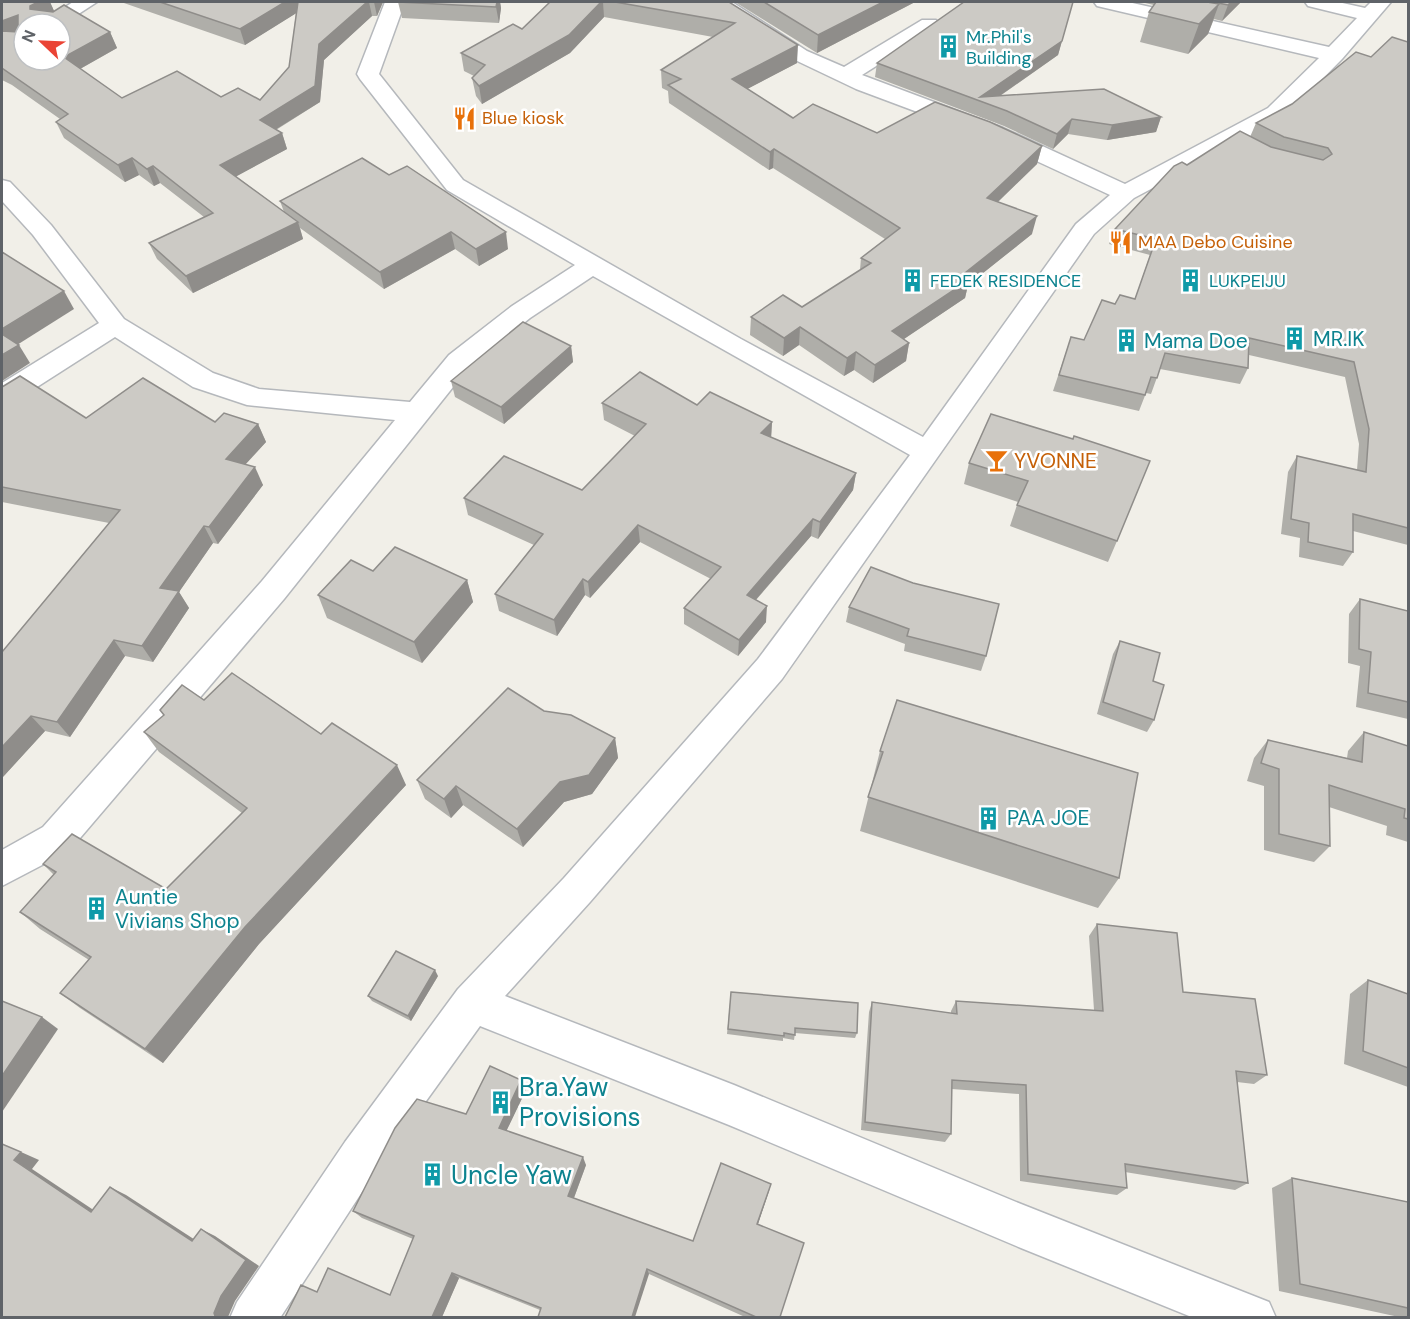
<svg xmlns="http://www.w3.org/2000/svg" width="1410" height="1319" font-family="'DM Sans',sans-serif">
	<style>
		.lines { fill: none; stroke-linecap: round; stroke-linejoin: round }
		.minor-casing { stroke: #b5b8bc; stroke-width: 3 }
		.minor { fill: #fff; fill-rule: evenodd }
		.wall { fill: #afaea9 }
		.shaded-wall { fill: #8f8d8a }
		.building { fill: #cccac5; stroke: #8f8d8a; stroke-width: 1.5; fill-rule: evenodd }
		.labels { text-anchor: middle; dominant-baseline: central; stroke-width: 5; stroke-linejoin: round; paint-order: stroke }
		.far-culture-label { font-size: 18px; fill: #0d838f; stroke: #fff; text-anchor: start }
		.far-food-label { font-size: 18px; fill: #c56008; stroke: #fff; text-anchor: start }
		.culture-label { font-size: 21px; fill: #0d838f; stroke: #fff; text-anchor: start }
		.food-label { font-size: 21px; fill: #c56008; stroke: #fff; text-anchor: start }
		.near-culture-label { font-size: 26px; fill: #0d838f; stroke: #fff; text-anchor: start }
	</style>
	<rect width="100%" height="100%" fill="#f1efe8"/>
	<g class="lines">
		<defs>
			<g id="minor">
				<polygon points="73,2 97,2 60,26 39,24"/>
				<polygon points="385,2 405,2 379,74 463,180 741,339 923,437 1076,224 1110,195 987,138 856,89 793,59 712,6 709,2 732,2 807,51 844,67 922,20 936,20 939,24 936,28 862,75 1003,128 1125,184 1268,108 1319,58 1097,6 1094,2 1128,2 1329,47 1357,18 1308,6 1305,2 1338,2 1365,8 1371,2 1391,2 1342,59 1284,118 1134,198 1094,234 782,679 590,902 505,996 734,1085 1021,1204 1269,1302 1276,1318 1194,1318 1021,1248 729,1125 480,1026 375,1172 280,1318 230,1318 237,1302 345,1142 458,989 564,878 758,659 910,455 593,276 530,318 469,367 284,599 69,851 2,886 2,850 43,827 262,581 395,420 247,405 193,387 115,337 12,403 2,405 2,383 99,323 33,235 2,201 2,180 10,182 51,225 124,319 213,373 259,389 410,402 449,355 512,306 575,265 447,190 360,79 357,74"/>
			</g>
		</defs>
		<!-- minor casing -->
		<use href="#minor" class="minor-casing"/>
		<!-- minor -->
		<use href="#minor" class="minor"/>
	</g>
	<!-- wall -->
	<g class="wall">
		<polygon points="2,2 50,2 54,11 110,32 117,48 80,69 122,98 221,97 260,100 289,67 296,13 245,45 121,2 383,2 377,16 372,16 324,60 320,102 276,130 282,133 287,149 236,176 284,212 280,201 362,158 508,249 479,266 455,249 384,289 300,228 303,239 193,293 157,259 149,243 204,217 160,183 154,186 139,175 125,182 64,138 56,122 60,119 12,85 2,80"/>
		<polygon points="398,2 500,2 501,8 499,23 402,18"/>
		<polygon points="550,2 729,2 797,63 747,89 793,118 877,133 1042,146 1037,164 998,202 1032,234 968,285 965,298 904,339 909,343 906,361 873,383 854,370 844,376 799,345 783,356 750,335 751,317 802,307 860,270 861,258 885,239 773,168 769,170 669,103 668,91 662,88 661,70 713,37 604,17 570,53 482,104 476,96 472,78 474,76 464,71 461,53 522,29"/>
		<polygon points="735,2 915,2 817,53"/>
		<polygon points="1073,2 1058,55 1000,96 1161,117 1156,132 1107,140 1068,134 1053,149 1004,126 875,77 877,63"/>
		<polygon points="1141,2 1241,2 1222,21 1214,19 1208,34 1188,54 1140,42 1149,12 1154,5"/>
		<polygon points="1408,42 1408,545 1353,531 1353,552 1343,566 1299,557 1300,538 1281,534 1288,472 1297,456 1357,470 1359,444 1345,377 1249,355 1248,368 1240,384 1160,369 1151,394 1146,393 1139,411 1053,391 1071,337 1084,340 1115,304 1135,299 1150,255 1109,244 1115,229 1187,165 1250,137 1256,123 1292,104 1371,57"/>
		<polygon points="571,346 573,362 504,424 455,397 451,381"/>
		<polygon points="2,387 86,418 258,424 266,442 245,464 263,485 218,544 213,543 179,592 189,608 153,662 125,656 70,737 45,731 2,778 2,652 109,523 2,502"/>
		<polygon points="602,403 697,405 772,422 771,437 856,473 853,490 818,539 811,536 756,600 766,622 738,656 684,624 684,608 711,579 640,542 590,598 585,595 557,636 499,611 495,594 534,545 468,515 464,498 582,490 635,436 604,420"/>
		<polygon points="991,414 1117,541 1108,562 1010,526 1018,502 964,484 969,463"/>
		<polygon points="373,571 467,580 473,602 422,663 327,618 318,595"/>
		<polygon points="1360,599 1408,611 1408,719 1356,707 1360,666 1348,663 1349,614"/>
		<polygon points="849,607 986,656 981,671 904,651 905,644 846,622"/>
		<polygon points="1120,641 1153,681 1154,720 1147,732 1097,714 1113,654"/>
		<polygon points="204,700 321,734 406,785 259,944 163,1063 80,1008 60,993 89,960 40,929 20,912 54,875 43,864 166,889 242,813 159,752 144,732"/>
		<polygon points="544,711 615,738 618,758 592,794 564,802 523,847 463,805 451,818 425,799 417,780"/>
		<polygon points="1364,732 1408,746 1408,842 1386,835 1387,826 1329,807 1330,846 1314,862 1264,850 1264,786 1247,781 1254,758 1268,740 1347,758 1348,751"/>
		<polygon points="880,751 1119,878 1098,908 860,831"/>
		<polygon points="1097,924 1183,992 1267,1075 1254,1084 1237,1082 1248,1183 1235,1190 1125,1172 1127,1188 1117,1195 1020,1181 1019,1094 952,1089 951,1134 945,1142 861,1130 869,1012 872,1002 951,1013 951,1011 956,1001 1094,1010 1089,936"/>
		<polygon points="438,976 411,1021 372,1001 368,996"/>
		<polygon points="1368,980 1408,994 1408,1087 1344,1064 1350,994"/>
		<polygon points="731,992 857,1033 855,1038 795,1033 794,1040 783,1038 783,1041 727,1034"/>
		<polygon points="521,1080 526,1090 506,1131 586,1165 574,1198 693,1241 771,1184 758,1224 780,1317 745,1317 649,1274 540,1310 459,1278 442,1317 317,1292 390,1295 413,1239 362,1218 353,1211 466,1114"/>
		<polygon points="1292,1178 1408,1202 1408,1317 1399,1317 1279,1291 1272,1188"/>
	</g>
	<!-- shaded-wall -->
	<g class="shaded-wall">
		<polygon points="38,2 50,2 54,11 37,24 30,9 30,6"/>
		<polygon points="285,2 301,2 303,9 245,45 240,29"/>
		<polygon points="367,2 369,2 372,16 324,60 320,102 265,136 260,120 319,44"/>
		<polygon points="374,2 383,2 377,16"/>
		<polygon points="497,2 500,2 501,8 499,23 496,7"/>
		<polygon points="601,2 603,2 604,17 570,53 482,104 479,86"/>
		<polygon points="883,2 915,2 817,53 818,35"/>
		<polygon points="1073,2 1058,55 988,104 980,97"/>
		<polygon points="1231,2 1241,2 1222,21 1228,5"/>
		<polygon points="1219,4 1208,34 1188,54 1199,24"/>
		<polygon points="18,15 24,32 2,33 2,21"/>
		<polygon points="110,32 117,48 71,74 64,57"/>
		<polygon points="798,45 797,63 732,97 732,79"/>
		<polygon points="1161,117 1156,132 1107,140 1112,125"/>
		<polygon points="1072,119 1068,134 1053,149 1057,134"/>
		<polygon points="282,133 287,149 226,182 220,165"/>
		<polygon points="1042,146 1037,164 983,216 987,198"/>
		<polygon points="774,149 773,168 769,170 770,152"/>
		<polygon points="132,158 139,175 125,182 118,165"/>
		<polygon points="153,166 160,183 154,186 147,169"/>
		<polygon points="1037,216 1032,234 968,285 965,298 889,349 892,331 961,276"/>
		<polygon points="298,222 303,239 193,293 186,276"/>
		<polygon points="451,232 455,249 384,289 380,272"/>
		<polygon points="506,232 508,249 479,266 476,249"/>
		<polygon points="64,291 74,309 9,350 2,338 2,329"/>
		<polygon points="800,327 799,345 783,356 784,338"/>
		<polygon points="909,343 906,361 873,383 875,365"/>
		<polygon points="19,345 30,363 2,381 2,355"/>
		<polygon points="571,346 573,362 504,424 501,407"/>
		<polygon points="856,352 854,370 844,376 847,358"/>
		<polygon points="772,422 771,439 761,433"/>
		<polygon points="258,424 266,442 234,477 226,459"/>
		<polygon points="255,467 263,485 218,544 209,527"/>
		<polygon points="856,473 853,490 818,539 820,522"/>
		<polygon points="813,519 811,536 746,611 747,595"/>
		<polygon points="638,525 640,542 590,598 588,582"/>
		<polygon points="204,526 213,543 179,592 189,608 153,662 142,646 160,588"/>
		<polygon points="583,579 585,595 557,636 554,620"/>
		<polygon points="467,580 473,602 422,663 414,642"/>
		<polygon points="767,606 766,622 738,656 739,640"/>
		<polygon points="114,640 125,656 70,737 57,722"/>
		<polygon points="31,716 45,731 2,778 2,747"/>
		<polygon points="615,738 618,758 592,794 564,802 523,847 517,829 560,782"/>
		<polygon points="397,765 406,785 259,944 163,1063 145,1049 245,927"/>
		<polygon points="456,786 463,805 451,818 444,799"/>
		<polygon points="435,970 438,976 411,1021 408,1016"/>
		<polygon points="42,1017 58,1029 2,1112 2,1076"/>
		<polygon points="521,1080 526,1090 504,1136 499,1128"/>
		<polygon points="21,1152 39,1160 32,1169 107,1219 91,1212 14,1160"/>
		<polygon points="583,1157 586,1165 572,1203 568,1196"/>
		<polygon points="771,1184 769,1191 756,1230 757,1224"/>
		<polygon points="110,1187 126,1195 206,1247 192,1241"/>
		<polygon points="201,1229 215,1236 259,1266 235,1301 228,1317 214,1317"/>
		<polygon points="647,1269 649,1274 635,1317 632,1317"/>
		<polygon points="452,1273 459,1278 442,1317 432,1317"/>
	</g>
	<!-- building -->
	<g class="building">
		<path d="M2 2H38L30 6V9L53 12 64 5 110 32 64 57 122 98 177 71 221 97 238 88 260 100 289 67 298 2H367L319 44 315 86 260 120 282 133 220 165 298 222 186 276 149 243 213 213 153 166 147 169 132 158 118 165 56 122 68 114 2 68V31L18 32V15L2 21ZM24 24H60V60H24Z"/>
		<polygon points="160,2 285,2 240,29"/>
		<polygon points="398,2 497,2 496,7"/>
		<polygon points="550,2 601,2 569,35 479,86 472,78 485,65 461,53 513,24 522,29"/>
		<polygon points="615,2 729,2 798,45 732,79 793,118 813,104 877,133 935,102 990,122 1042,146 987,198 1037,216 961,276 969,280 892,331 909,343 875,365 856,352 847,358 800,327 784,338 751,317 783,295 802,307 871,263 861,258 900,228 774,149 770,152 668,85 681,79 661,70 735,23"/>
		<polygon points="764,2 883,2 818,35"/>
		<polygon points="964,2 1073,2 1062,41 980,97 1104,89 1161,117 1112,125 1072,119 1057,134 1007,111 877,63"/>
		<polygon points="1156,2 1207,2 1219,4 1199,24 1149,12"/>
		<polygon points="1213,2 1231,2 1228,5"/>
		<polygon points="1392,37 1408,42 1408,528 1353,514 1353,552 1308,542 1309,523 1291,519 1297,456 1366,472 1369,429 1354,362 1249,338 1248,368 1165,353 1157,378 1151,377 1145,395 1059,375 1071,337 1084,340 1102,300 1115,304 1120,295 1135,299 1156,239 1115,229 1174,166 1182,162 1187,165 1240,131 1271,147 1323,160 1332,154 1328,148 1284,137 1256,123 1292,104 1356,52 1371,57"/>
		<polygon points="362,158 389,175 407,166 506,232 476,249 451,232 380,272 280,201"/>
		<polygon points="2,252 64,291 2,329"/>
		<polygon points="523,322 571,346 501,407 451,381"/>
		<polygon points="2,334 19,345 2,355"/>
		<polygon points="640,372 697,405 710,392 772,422 761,433 856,473 820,522 813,519 747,595 767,606 739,640 684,608 721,567 638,525 588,582 583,579 554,620 495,594 543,534 464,498 504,456 582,490 646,424 602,403"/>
		<polygon points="20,376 86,418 143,378 215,422 224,413 258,424 226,459 255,467 209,527 204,526 160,588 179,591 142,646 114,640 57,722 31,716 2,747 2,652 120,510 2,487 2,387"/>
		<polygon points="991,414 1073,439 1074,436 1150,461 1117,541 1017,505 1028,481 969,463"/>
		<polygon points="395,547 467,580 414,642 318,595 351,560 373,571"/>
		<polygon points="871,567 913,583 999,604 986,656 907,636 909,629 849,607"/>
		<polygon points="1360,599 1408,611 1408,702 1368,693 1371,652 1359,649"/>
		<polygon points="1120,641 1160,653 1153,681 1164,685 1154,720 1103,702"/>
		<polygon points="232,673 321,734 332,723 397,765 245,927 145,1049 60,993 91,957 20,912 56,872 43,864 72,834 166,889 247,808 144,732 164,715 160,710 182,685 204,700"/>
		<polygon points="508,688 544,711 571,715 615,738 589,775 560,782 517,829 456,786 444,799 417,780"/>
		<polygon points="897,700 1138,773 1119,878 868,797 883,752 880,751"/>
		<polygon points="1364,732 1408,746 1408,819 1404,818 1405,809 1329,785 1330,846 1279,834 1279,769 1261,763 1268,740 1362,762"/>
		<polygon points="1097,924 1177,933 1183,992 1255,999 1267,1075 1236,1071 1248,1183 1125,1164 1127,1188 1028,1174 1026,1085 952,1080 951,1134 865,1122 872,1002 957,1014 956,1001 1103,1011"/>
		<polygon points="396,951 435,970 408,1016 368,996"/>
		<polygon points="1368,980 1408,994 1408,1068 1363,1051"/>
		<polygon points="731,992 858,1003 857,1033 795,1028 795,1035 784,1033 784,1036 728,1029"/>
		<polygon points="2,1001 42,1017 2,1076"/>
		<polygon points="490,1066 521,1080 499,1128 583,1157 568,1196 693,1241 721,1163 771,1184 757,1224 804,1243 780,1317 756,1317 647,1269 632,1317 538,1317 541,1308 452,1273 432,1317 285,1317 301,1285 317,1292 328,1268 390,1295 414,1236 353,1211 395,1128 417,1099 466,1114"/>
		<polygon points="2,1144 21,1152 14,1160 91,1212 110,1187 192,1241 201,1229 246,1260 221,1296 214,1313 215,1316 214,1317 2,1317"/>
		<polygon points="1292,1178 1408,1202 1408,1308 1300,1284"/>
	</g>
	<!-- icons -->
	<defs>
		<symbol id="building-bare" viewBox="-9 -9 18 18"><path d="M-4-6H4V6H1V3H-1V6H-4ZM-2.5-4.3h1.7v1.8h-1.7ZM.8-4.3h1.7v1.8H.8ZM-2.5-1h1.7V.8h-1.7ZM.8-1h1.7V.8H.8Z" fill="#0f9aa8" stroke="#fff" stroke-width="2.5" paint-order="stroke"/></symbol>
		<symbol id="restaurant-bare" viewBox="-9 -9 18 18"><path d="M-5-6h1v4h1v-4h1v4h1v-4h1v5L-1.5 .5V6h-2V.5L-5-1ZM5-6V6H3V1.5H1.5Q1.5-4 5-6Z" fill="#e8710a" stroke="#fff" stroke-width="2.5" paint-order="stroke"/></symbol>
		<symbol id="bar-bare" viewBox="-9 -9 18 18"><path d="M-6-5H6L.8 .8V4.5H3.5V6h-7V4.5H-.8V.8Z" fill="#e8710a" stroke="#fff" stroke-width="2.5" paint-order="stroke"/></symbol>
	</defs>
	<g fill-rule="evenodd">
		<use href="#building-bare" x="932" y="30" width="33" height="33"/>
		<use href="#restaurant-bare" x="448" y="102" width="33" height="33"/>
		<use href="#restaurant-bare" x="1104" y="226" width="33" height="33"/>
		<use href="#building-bare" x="896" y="264" width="33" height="33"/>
		<use href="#building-bare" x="1174" y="264" width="33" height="33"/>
		<use href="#building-bare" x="1278" y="322" width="33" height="33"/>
		<use href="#building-bare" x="1110" y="324" width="33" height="33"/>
		<use href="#bar-bare" x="980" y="444" width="33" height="33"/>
		<use href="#building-bare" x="972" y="802" width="33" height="33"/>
		<use href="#building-bare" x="80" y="892" width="33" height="33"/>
		<use href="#building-bare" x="484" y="1086" width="33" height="33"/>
		<use href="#building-bare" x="416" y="1158" width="33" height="33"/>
	</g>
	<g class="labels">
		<!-- far-culture labels -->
		<g class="far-culture-label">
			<text x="966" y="37">Mr.Phil's<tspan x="966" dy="21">Building</tspan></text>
			<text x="930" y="281">FEDEK RESIDENCE</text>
			<text x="1209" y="281">LUKPEIJU</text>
		</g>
		<!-- far-food labels -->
		<g class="far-food-label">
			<text x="482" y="118">Blue kiosk</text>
			<text x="1138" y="242">MAA Debo Cuisine</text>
		</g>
		<!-- culture labels -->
		<g class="culture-label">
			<text x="1313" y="339">MR.IK</text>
			<text x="1144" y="341">Mama Doe</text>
			<text x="1007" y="818">PAA JOE</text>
			<text x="115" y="897">Auntie<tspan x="115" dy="24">Vivians Shop</tspan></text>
		</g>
		<!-- food labels -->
		<g class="food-label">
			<text x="1014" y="461">YVONNE</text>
		</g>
		<!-- near-culture labels -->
		<g class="near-culture-label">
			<text x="519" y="1087">Bra.Yaw<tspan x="519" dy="30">Provisions</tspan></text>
			<text x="451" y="1175">Uncle Yaw</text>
		</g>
	</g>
	<!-- border -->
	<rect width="1410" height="1319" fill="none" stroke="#5f6368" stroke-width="6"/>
	<!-- north arrow -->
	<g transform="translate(42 42) rotate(293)"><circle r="28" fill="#ffffff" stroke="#bfc1c3" stroke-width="1.5"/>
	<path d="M0-4.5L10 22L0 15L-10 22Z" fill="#ea4335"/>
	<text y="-9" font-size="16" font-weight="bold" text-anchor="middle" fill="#5f6368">N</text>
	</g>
</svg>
